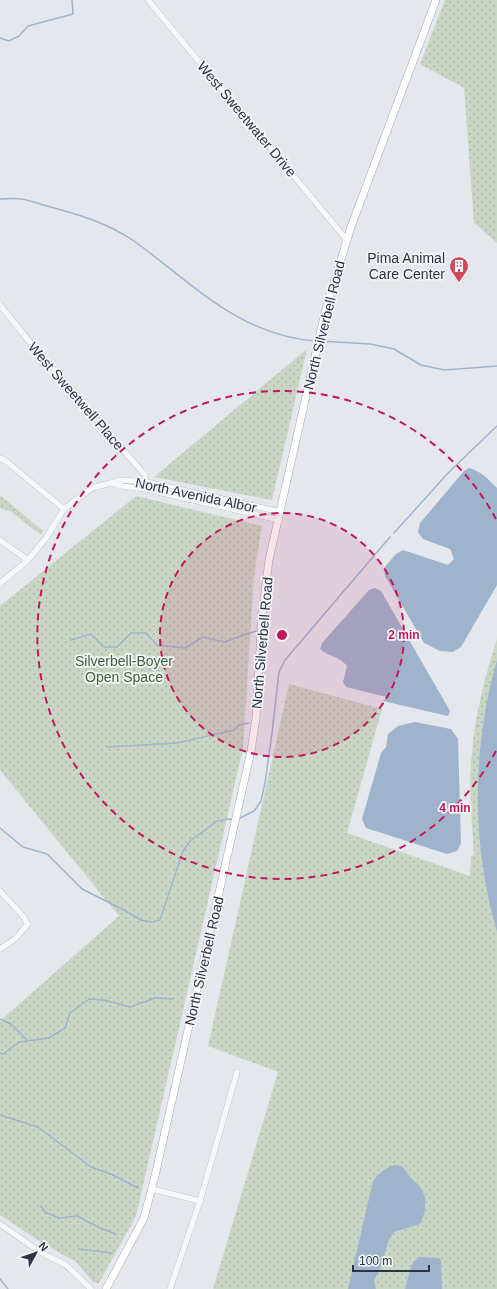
<svg xmlns="http://www.w3.org/2000/svg" width="497" height="1289" font-family="Arial,sans-serif">
	<style>
		.green { fill: url(#green-dots) }
		.water { fill: #9fb4cc }
		.lines { fill: none; stroke-linecap: round; stroke-linejoin: round }
		.stream { stroke: #9fb4cc; stroke-width: 1.5 }
		.minor-casing { stroke: #a9aeb7; stroke-width: 6 }
		.major-casing { stroke: #a3abb8; stroke-width: 8 }
		.minor { stroke: #f7f8fa; stroke-width: 5.5 }
		.major { stroke: #fff; stroke-width: 7 }
		.ring { fill: none; stroke: #c2185b; stroke-width: 2; stroke-dasharray: 7 5 }
		.labels { text-anchor: middle; dominant-baseline: central; stroke-width: 3.5; stroke-linejoin: round; paint-order: stroke }
		.street-label { font-size: 14px; fill: #2b3445; stroke: #f4f6f9 }
		.poi-label { font-size: 14px; fill: #2b3445; stroke: #f4f6f9; text-anchor: end }
		.park-label { font-size: 14px; fill: #3f6138; stroke: #f4f6f9 }
		.centre { fill: #c2185b; stroke: #f4f6f9; stroke-width: 2 }
		.ring-label { font-size: 12px; text-anchor: middle; font-weight: bold; fill: #c2185b; stroke: #f4f6f9; stroke-width: 3.5; stroke-linejoin: round; paint-order: stroke }
	</style>
	<defs>
		<pattern id="green-dots" width="8" height="8" patternUnits="userSpaceOnUse"><rect width="8" height="8" fill="#c9d6c5"/><path d="M2 2h.1M6 6h.1" fill="none" stroke="#adb8ab" stroke-width="1.8" stroke-linecap="round"/></pattern>
	</defs>
	<rect width="100%" height="100%" fill="#e4e7ec"/>
	<!-- green -->
	<g class="green">
		<polygon points="445,0 497,0 497,243 474,223 464,88 420,64"/>
		<polygon points="307,349 272,500 154,477"/>
		<polygon points="0,495 43,531 41,535 10,511 0,508"/>
		<polygon points="136,496 262,526 254,576 243,748 136,1216 99,1283 93,1282 76,1262 44,1244 0,1215 0,1021 119,916 0,770 0,606"/>
		<path d="M497 639V1289H213L278 1072 208 1046 289 684 382 709 347 833 470 876 471 856 474 855C472 821 468 787 472 753 475 715 485 676 497 639Z"/>
	</g>
	<!-- water -->
	<g class="water">
		<path d="M469 468C481 471 488 479 497 488V585L461 647 453 652 440 651 424 643 385 576 384 568 396 554 403 550 448 565 454 559 450 549 423 539 418 532 420 523 464 471Z"/>
		<path d="M375 588 381 591 450 711 448 716 383 701 387 697 346 687 343 682 347 666C339 656 329 657 320 649L322 643 369 590Z"/>
		<path d="M497 660V932C471 843 472 748 497 660Z"/>
		<polygon points="415,722 451,729 458,739 461,843 457,851 447,854 366,828 362,819 381,753 386,747 388,734 398,726"/>
		<path d="M395 1165C405 1166 405 1171 411 1178 414 1182 418 1183 420 1187 428 1197 426 1213 420 1224L394 1232 389 1239 382 1264 374 1281 376 1289H348L373 1181C378 1174 386 1167 395 1165Z"/>
		<path d="M419 1257 439 1258 441 1261 442 1289H405C409 1278 408 1264 419 1257Z"/>
	</g>
	<g class="lines">
		<!-- stream -->
		<g class="stream">
			<polyline points="0,38 9,41 19,36 28,26 73,14 72,0"/>
			<path d="M0 199C7 199 14 198 21 199 30 200 39 204 47 206 77 214 108 223 134 241 192 283 240 336 316 341"/>
			<polyline points="320,341 370,344 394,349 421,365 444,370 497,366"/>
			<polyline points="394,533 449,472 497,426"/>
			<polyline points="71,640 91,634 104,647 117,647 131,633 146,633 157,645 185,648 203,637 224,642 256,631"/>
			<polyline points="107,747 177,743 234,730 239,725 249,723"/>
			<polyline points="238,819 254,811 261,801 265,783 272,733 279,672 285,660 390,537"/>
			<polyline points="0,828 23,847 47,854 82,889 124,910 141,920 152,922 160,920 183,851 190,841 217,821 229,819 233,820"/>
			<polyline points="0,1019 11,1024 27,1040"/>
			<polyline points="0,1053 3,1054 19,1042 49,1038 65,1028 70,1013 89,999 104,1000 130,1007 155,998 173,999"/>
			<polyline points="0,1115 38,1127 91,1167 111,1174 138,1188"/>
			<polyline points="41,1206 45,1212 59,1218 77,1216 100,1228 116,1234"/>
			<polyline points="79,1249 112,1253"/>
			<polyline points="0,1279 8,1289"/>
		</g>
		<defs>
			<g id="minor">
				<polyline points="148,0 346,239"/>
				<polyline points="0,305 33,346 77,395 95,418 145,475 146,482 145,489"/>
				<polyline points="0,458 7,462 64,509"/>
				<polyline points="112,483 122,486 145,489 279,520"/>
				<polyline points="0,540 28,560"/>
				<polyline points="0,583 28,560 46,538 64,509 92,488 122,480 146,482 281,512"/>
				<polyline points="0,891 22,915 28,924 16,938 0,949"/>
				<polyline points="152,1189 200,1201"/>
				<polyline points="0,1224 40,1252 66,1265 91,1289"/>
				<polyline points="170,1289 200,1201 237,1072"/>
			</g>
			<polyline id="major" points="106,1289 144,1218 155,1176 251,751 256,718 262,615 269,560 325,312 351,227 436,0"/>
		</defs>
		<!-- minor casing -->
		<use href="#minor" class="minor-casing"/>
		<!-- major casing -->
		<use href="#major" class="major-casing"/>
		<!-- minor -->
		<use href="#minor" class="minor"/>
		<!-- major -->
		<use href="#major" class="major"/>
	</g>
	<!-- distance rings -->
	<circle cx="282" cy="635" r="122" fill="#c2185b" fill-opacity=".12"/>
	<g class="ring">
		<circle cx="282" cy="635" r="122"/>
		<path d="M496 751A244 244 0 1 1 496 519"/>
	</g>
	<!-- icons -->
	<defs>
		<symbol id="building-pin" viewBox="-11 -11 22 30"><path d="M0 17L-7.5 6A9.5 9.5 0 1 1 7.5 6Z" fill="#d1495b" stroke="#f4f6f9"/><path d="M-4-6H4V6H1V3H-1V6H-4ZM-2.5-4.3h1.7v1.8h-1.7ZM.8-4.3h1.7v1.8H.8ZM-2.5-1h1.7V.8h-1.7ZM.8-1h1.7V.8H.8Z" fill="#fff"/></symbol>
	</defs>
	<g fill-rule="evenodd">
		<use href="#building-pin" x="448" y="255" width="22" height="30"/>
	</g>
	<g class="labels">
		<!-- street labels -->
		<g class="street-label">
			<text transform="translate(247 119) rotate(50)">West Sweetwater Drive</text>
			<text transform="translate(324 325) rotate(-76)">North Silverbell Road</text>
			<text transform="translate(76 396) rotate(49)">West Sweetwell Place</text>
			<text transform="translate(196 495) rotate(12)">North Avenida Albor</text>
			<text transform="translate(262 643) rotate(-85)">North Silverbell Road</text>
			<text transform="translate(204 961) rotate(-77)">North Silverbell Road</text>
		</g>
		<!-- poi labels -->
		<g class="poi-label">
			<text x="445" y="258">Pima Animal<tspan x="445" dy="16">Care Center</tspan></text>
		</g>
		<!-- park labels -->
		<g class="park-label">
			<text x="124" y="661">Silverbell-Boyer<tspan x="124" dy="16">Open Space</tspan></text>
		</g>
	</g>
	<circle cx="282" cy="635" r="6" class="centre"/>
	<g class="ring-label">
		<text x="404" y="639">2 min</text>
		<text x="455" y="812">4 min</text>
	</g>
	<!-- north arrow -->
	<g transform="translate(36 1253) rotate(50)" stroke="#f4f6f9" stroke-width="3" paint-order="stroke">
	<path d="M0-3L7 15L0 10L-7 15Z" fill="#2b3445"/>
	<text y="-6" font-size="11" font-weight="bold" text-anchor="middle" fill="#2b3445">N</text>
	</g>
	<!-- scale -->
	<path d="M353 1265v6h76v-6" fill="none" stroke="#2b3445" stroke-width="2"/>
	<text x="359" y="1265" font-size="12" fill="#2b3445" stroke="#f4f6f9" stroke-width="3" paint-order="stroke">100 m</text>
</svg>
